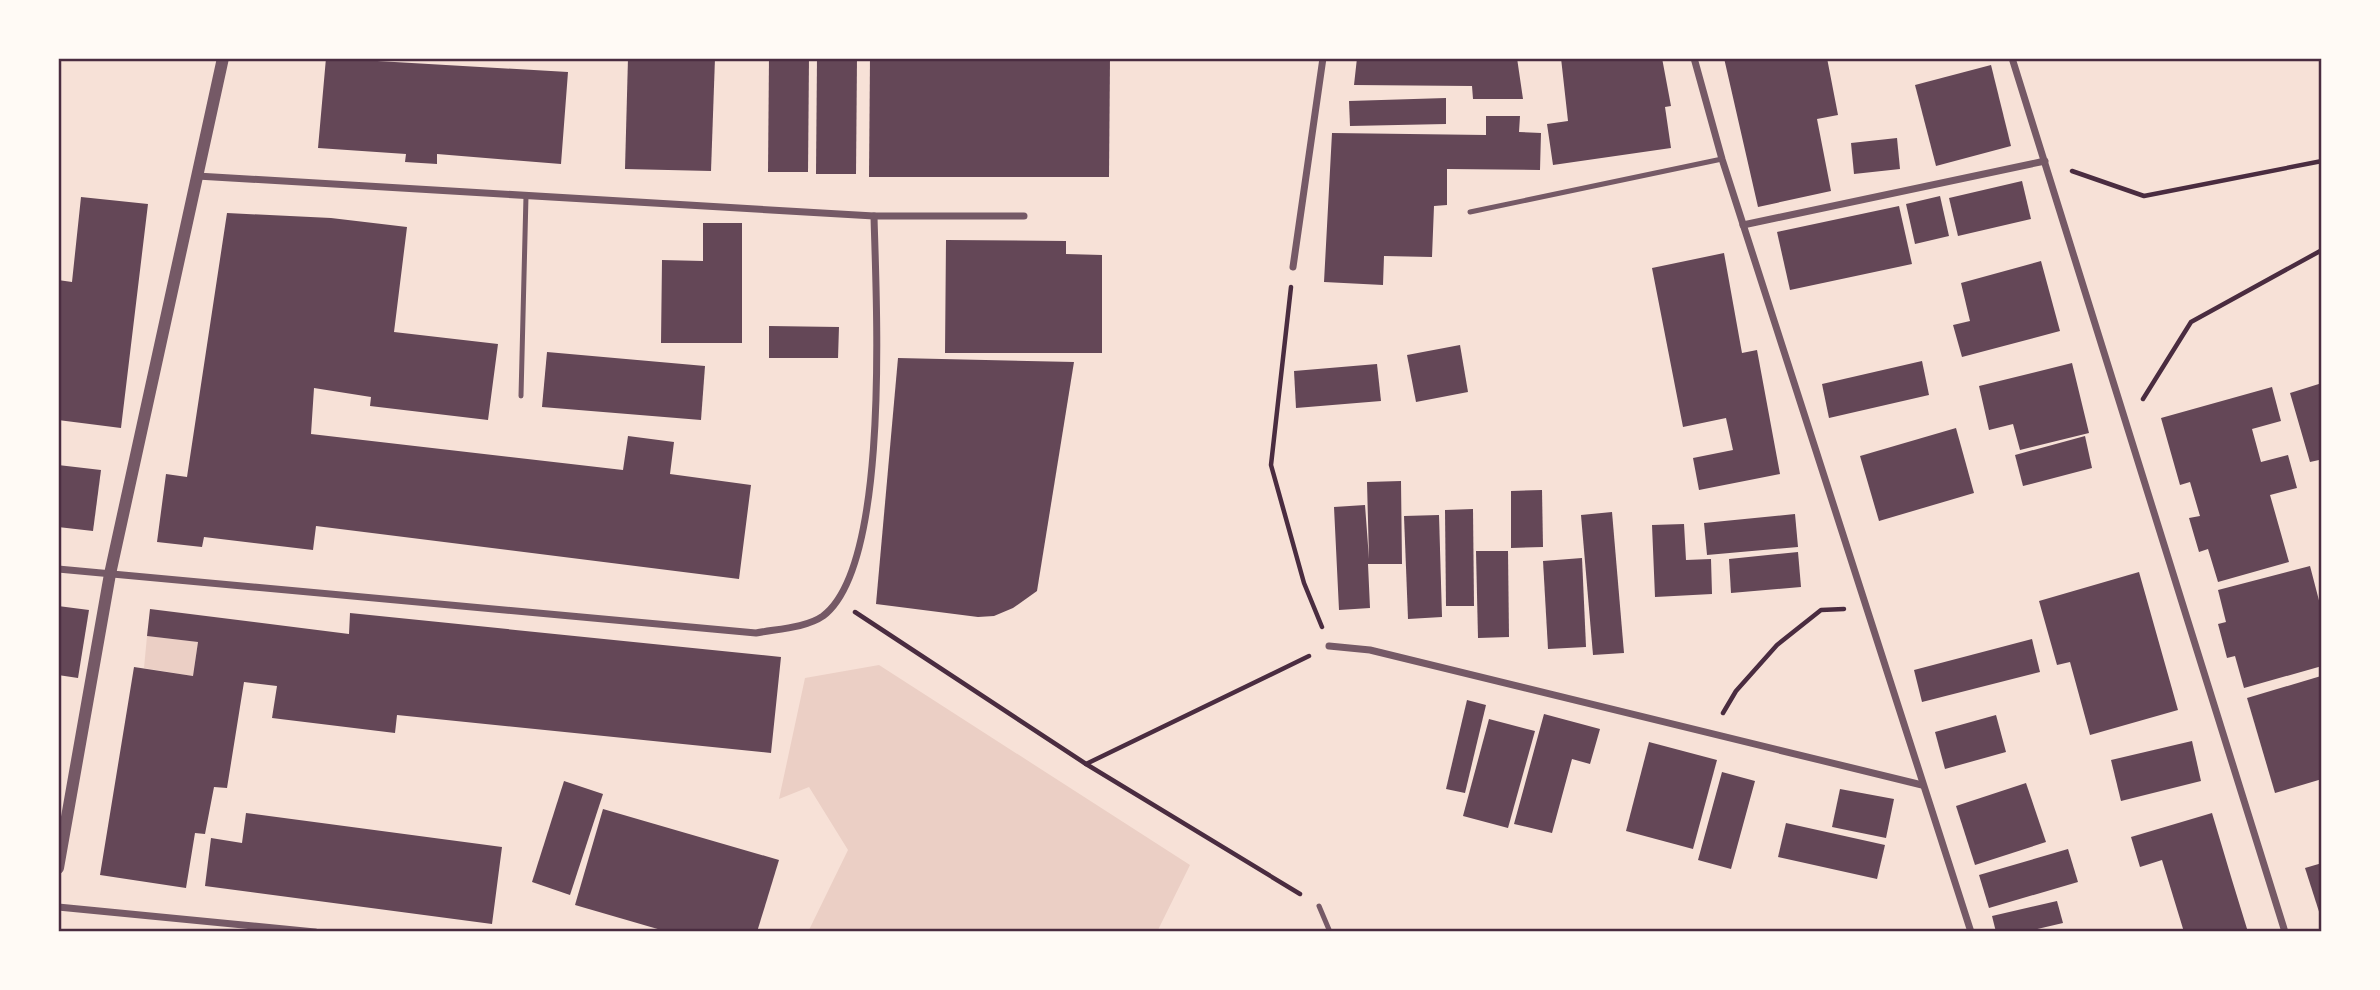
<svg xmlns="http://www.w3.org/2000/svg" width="2380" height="990" font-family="'Asap Condensed',sans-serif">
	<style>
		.green { fill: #ebcfc5 }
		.building { fill: #644757 }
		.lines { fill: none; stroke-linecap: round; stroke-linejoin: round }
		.path { stroke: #4a2c40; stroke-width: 4.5 }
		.service { stroke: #755966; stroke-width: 5 }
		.minor { stroke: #755966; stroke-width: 7 }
		.tertiary { stroke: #755966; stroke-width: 12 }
		.neatline { fill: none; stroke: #4a2c40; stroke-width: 2.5 }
	</style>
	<rect width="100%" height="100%" fill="#f7e1d7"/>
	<!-- green -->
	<g class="green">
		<polygon points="147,636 198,642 193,676 144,668"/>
		<polygon points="879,665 1190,865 1157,932 808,932 848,850 809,787 779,799 805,678"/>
	</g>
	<!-- building -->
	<g class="building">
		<polygon points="326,58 568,72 561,164 437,154 437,164 405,162 406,154 318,148"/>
		<polygon points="628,58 715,58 711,171 625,169"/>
		<polygon points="769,58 809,58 808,172 768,172"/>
		<polygon points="817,58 857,58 856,174 816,174"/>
		<polygon points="870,58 1110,58 1109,177 869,177"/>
		<polygon points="1357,58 1517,58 1523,99 1473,99 1472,86 1354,85"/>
		<polygon points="1561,58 1662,58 1671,106 1665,107 1671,148 1553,165 1547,124 1568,121"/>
		<polygon points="1724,58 1827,58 1838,115 1817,119 1831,191 1758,207"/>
		<polygon points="1991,65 2011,146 1936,166 1915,85"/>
		<polygon points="1446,98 1446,124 1350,126 1349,101"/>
		<polygon points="1486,116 1520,116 1519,132 1541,133 1540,170 1447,169 1447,205 1434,206 1432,257 1384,256 1383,285 1324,282 1332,133 1486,135"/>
		<polygon points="1897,138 1900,169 1854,174 1851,143"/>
		<polygon points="2022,181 2031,219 1958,236 1949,198"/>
		<polygon points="1940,196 1949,236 1915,244 1906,204"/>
		<polygon points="81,197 148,204 121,428 58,420 58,280 72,282"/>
		<polygon points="1899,206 1912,264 1790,290 1777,232"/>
		<polygon points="227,213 331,218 407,227 394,332 498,344 488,420 370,406 371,397 314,388 311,434 623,470 628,436 674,442 670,474 751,485 739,579 316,526 313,550 204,537 202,547 157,542 166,474 187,477"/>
		<polygon points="703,223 742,223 742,343 661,343 662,260 703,261"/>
		<polygon points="946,240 1066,241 1066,254 1102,255 1102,353 945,353"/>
		<polygon points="1724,253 1742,353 1757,350 1780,474 1699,490 1693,458 1733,450 1726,418 1683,427 1652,268"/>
		<polygon points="2041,261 2060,331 1962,357 1953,325 1970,321 1961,283"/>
		<polygon points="769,326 839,327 838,358 769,358"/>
		<polygon points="1460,345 1468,392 1416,402 1407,355"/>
		<polygon points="547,352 705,366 701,420 542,407"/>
		<polygon points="898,358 1074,362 1037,591 1013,608 994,616 978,617 876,604"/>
		<polygon points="1922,361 1929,395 1829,418 1822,384"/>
		<polygon points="2072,363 2089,433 2020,450 2013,424 1989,430 1979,386"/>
		<polygon points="1377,364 1381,401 1296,408 1294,371"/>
		<polygon points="2322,383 2322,468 2319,460 2310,462 2290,393"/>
		<polygon points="2272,387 2281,421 2252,429 2261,462 2288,455 2297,488 2270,495 2289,562 2218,582 2208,549 2199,552 2189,518 2200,516 2190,482 2180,485 2161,418"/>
		<polygon points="1956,428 1974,493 1879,521 1860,456"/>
		<polygon points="2085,436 2092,468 2023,486 2015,455"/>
		<polygon points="58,465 101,470 93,531 58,527"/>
		<polygon points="1401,481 1402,564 1368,564 1370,608 1339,610 1334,507 1365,505 1369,559 1367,482"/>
		<polygon points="1542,490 1543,547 1511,548 1511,491"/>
		<polygon points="1473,509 1474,606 1446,606 1445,510"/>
		<polygon points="1612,512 1624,653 1593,655 1581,515"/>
		<polygon points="1795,514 1798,547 1707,555 1704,523"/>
		<polygon points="1439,515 1442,617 1408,619 1404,516"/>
		<polygon points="1684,524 1686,560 1711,559 1712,594 1655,597 1652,525"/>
		<polygon points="1476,551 1508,551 1509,637 1478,638"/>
		<polygon points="1798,552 1801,587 1731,593 1729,559"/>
		<polygon points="1582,558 1586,647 1548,649 1543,561"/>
		<polygon points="2310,566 2322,612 2322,666 2244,688 2235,656 2227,658 2218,624 2226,622 2218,590"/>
		<polygon points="2139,572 2178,710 2090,735 2070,662 2057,665 2039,601"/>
		<polygon points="58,606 89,610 78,678 58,675"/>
		<polygon points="150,609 349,634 350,613 781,657 771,753 397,715 395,733 272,718 277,686 244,682 227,788 214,787 205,834 195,833 186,888 100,875 134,667 193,676 198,642 147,636"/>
		<polygon points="2032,639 2040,672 1922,702 1914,670"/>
		<polygon points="2321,676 2322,779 2275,793 2247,698"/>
		<polygon points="1467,700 1486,705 1465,793 1446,789"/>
		<polygon points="1544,714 1600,729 1590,764 1572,759 1552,833 1514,824"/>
		<polygon points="1996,715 2006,752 1945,769 1935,732"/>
		<polygon points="1489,719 1535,731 1508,828 1463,816"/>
		<polygon points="2192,741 2201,781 2121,801 2111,760"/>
		<polygon points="1649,742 1717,760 1693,849 1626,831"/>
		<polygon points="1722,772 1755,781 1731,869 1698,860"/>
		<polygon points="564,781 603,794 570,895 532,882"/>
		<polygon points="2026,783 2046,842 1975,865 1956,806"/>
		<polygon points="1840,789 1894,799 1886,838 1832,827"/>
		<polygon points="603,809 779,860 757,932 668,932 575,905"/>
		<polygon points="246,813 502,847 492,924 205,886 211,838 242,843"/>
		<polygon points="2212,813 2232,880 2248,932 2184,932 2162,860 2140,867 2131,837"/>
		<polygon points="1786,823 1885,845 1877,879 1778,857"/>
		<polygon points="2068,849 2078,882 1989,908 1979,875"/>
		<polygon points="2322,863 2322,921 2305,868"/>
		<polygon points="2057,901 2063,923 2025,932 1996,932 1992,916"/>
	</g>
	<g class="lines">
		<!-- path -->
		<g class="path">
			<polyline points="2072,171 2144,196 2322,161"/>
			<polyline points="1291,287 1271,465 1304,583 1322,627"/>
			<polyline points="2143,399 2191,322 2322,250"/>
			<polyline points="855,612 1086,764 1300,894"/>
			<polyline points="1723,713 1736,691 1777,645 1821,610 1844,609"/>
			<polyline points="1086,764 1309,656"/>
		</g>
		<!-- service -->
		<g class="service">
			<polyline points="1470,212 1722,159"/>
			<polyline points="521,396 526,196"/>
			<polyline points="1319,906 1330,932"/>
		</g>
		<!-- minor -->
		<g class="minor">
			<polyline points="1694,58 1722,159 1971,932"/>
			<polyline points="2012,58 2285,932"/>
			<polyline points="197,176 874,216 1024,216"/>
			<polyline points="1743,225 2045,161"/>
			<polyline points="1293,267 1323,58"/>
			<path d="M58 569 756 633C776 629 806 628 823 616 891 565 876 299 874 216"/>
			<polyline points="1329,646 1370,650 1922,785"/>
			<polyline points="58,907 315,932"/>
		</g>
		<!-- tertiary -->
		<polyline class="tertiary" points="58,868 110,574 223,58"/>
	</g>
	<!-- border -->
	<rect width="2380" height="990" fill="none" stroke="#fffaf5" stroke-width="119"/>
	<rect x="60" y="60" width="2260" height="870" class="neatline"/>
</svg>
